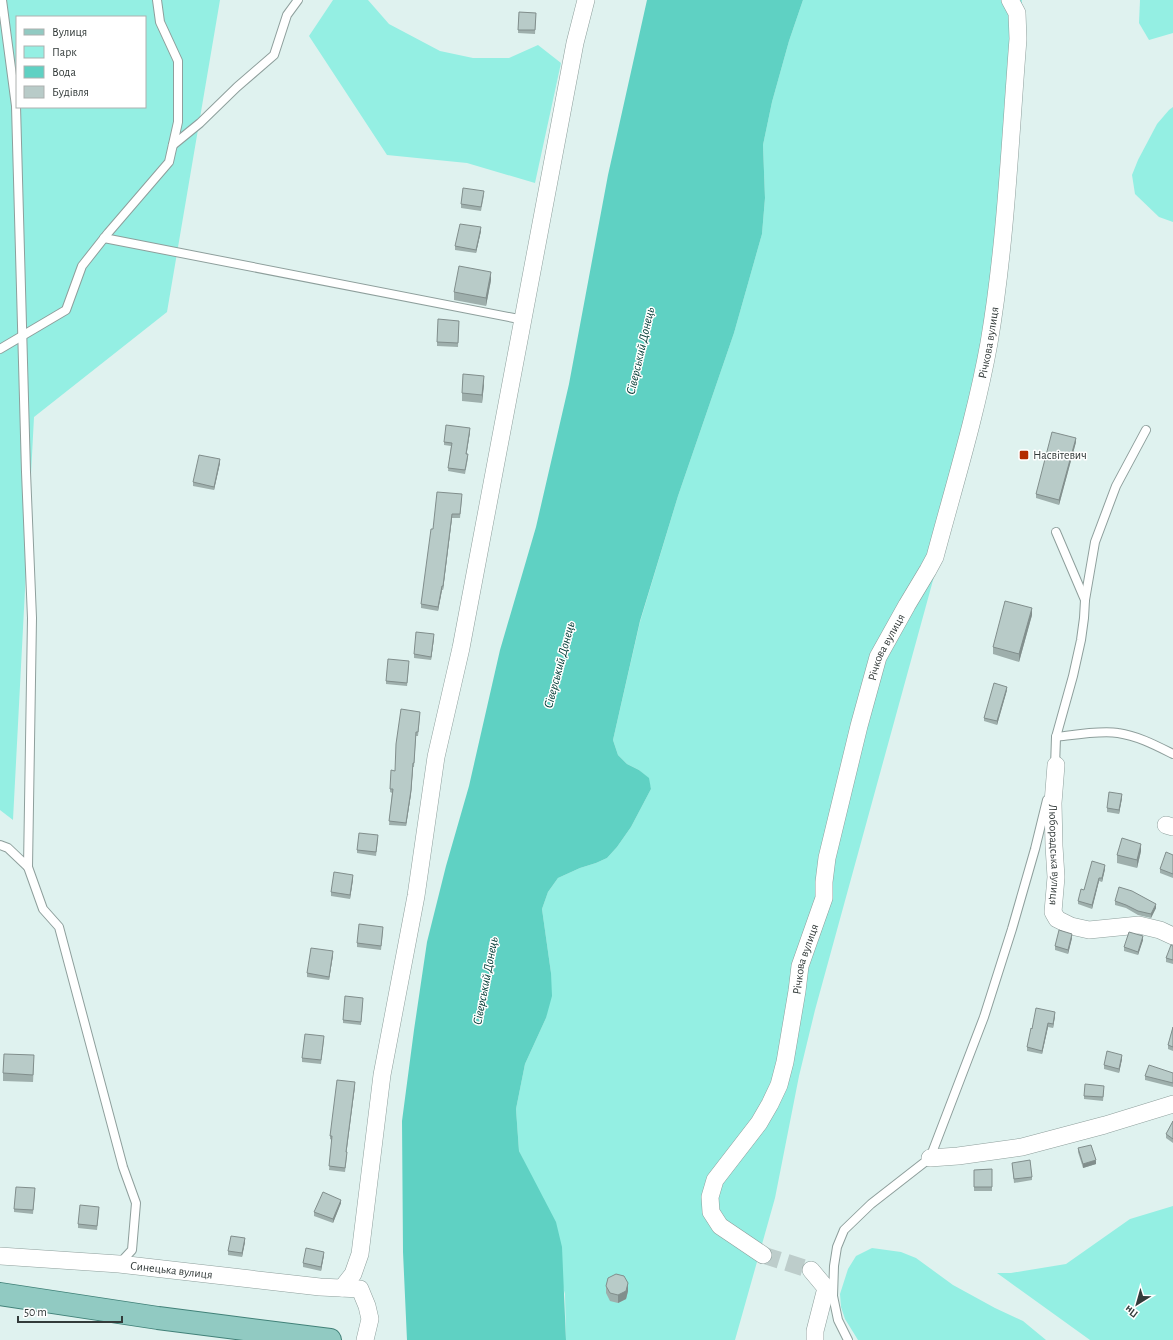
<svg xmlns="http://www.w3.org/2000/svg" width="1173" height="1340" font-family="'Alegreya Sans',sans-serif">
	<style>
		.green { fill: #94efe3; fill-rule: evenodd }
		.water { fill: #5fd1c3 }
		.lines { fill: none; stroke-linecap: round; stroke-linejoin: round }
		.minor-tunnel { stroke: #bdcdcb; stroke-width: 17; stroke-dasharray: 17 8; stroke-linecap: butt }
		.service-casing { stroke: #8e9f9c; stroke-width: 10 }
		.minor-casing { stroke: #8e9f9c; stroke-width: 18 }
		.primary-casing { stroke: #418178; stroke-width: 24 }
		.service { stroke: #fff; stroke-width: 8 }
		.minor { stroke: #fff; stroke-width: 17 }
		.primary { stroke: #91cac2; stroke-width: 22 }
		.wall { fill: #9eafac }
		.shaded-wall { fill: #818e8c }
		.building { fill: #b8cbc8; stroke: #818e8c }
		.poi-dot { fill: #b42a00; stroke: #fff; stroke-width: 1.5 }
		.labels { text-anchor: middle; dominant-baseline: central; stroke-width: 3; stroke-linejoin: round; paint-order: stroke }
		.street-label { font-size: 12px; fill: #333b3a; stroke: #fff }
		.poi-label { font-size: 12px; fill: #333b3a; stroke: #fff; text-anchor: start }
		.water-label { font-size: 13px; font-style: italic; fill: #023a34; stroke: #fff }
	</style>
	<rect width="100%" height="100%" fill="#dff2ef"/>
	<!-- green -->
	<g class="green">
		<path d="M0 0H220L167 312 34 417 13 820 0 810ZM17 17H145V107H17Z"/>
		<polygon points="333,0 368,0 389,24 440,51 473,58 509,58 538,45 561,63 535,183 467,163 387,155 309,36"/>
		<polygon points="803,0 1022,0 1013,174 963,471 815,1010 799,1076 775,1198 735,1340 566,1340 565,1294 532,1178 519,1151 516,1109 525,1064 546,1018 551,973 542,909 548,892 558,878 580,868 596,863 607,858 617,847 631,827 651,789 648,778 639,770 627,764 618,755 613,740 640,622 678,496 734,333 762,234 765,198 763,145 772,102 789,41"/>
		<polygon points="1140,0 1173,0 1173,33 1149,40 1139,23"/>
		<polygon points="1173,107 1173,222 1159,217 1135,194 1132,175 1138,160 1157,124 1169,110"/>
		<polygon points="1173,1206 1173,1340 1090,1340 997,1273 1011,1273 1066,1264 1130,1219"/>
		<polygon points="872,1248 901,1252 916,1258 953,1285 995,1308 1023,1321 1046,1340 858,1340 845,1319 841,1307 840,1294 848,1269 856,1256"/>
	</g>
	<!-- water -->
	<polygon class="water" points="647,0 803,0 789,41 772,102 763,145 765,198 762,234 734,333 678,496 640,621 613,740 618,755 627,764 639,770 649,778 651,789 631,827 617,847 607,858 596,863 580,868 558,878 548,892 542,909 551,973 552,996 546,1018 525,1064 516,1109 519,1151 556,1222 562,1247 566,1340 407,1340 403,1252 402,1121 414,1030 427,942 446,866 469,786 500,650 536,527 569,384 608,175"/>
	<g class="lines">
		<!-- minor-tunnel -->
		<polyline class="minor-tunnel" points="763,1255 811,1270"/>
		<defs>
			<g id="service">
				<polyline points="173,145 200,123 237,87 274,55 287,15 298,0"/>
				<polyline points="104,238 524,320"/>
				<polyline points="0,349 66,310 82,266 108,233 169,162 178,122 178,61 160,22 157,0"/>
				<polyline points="1085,600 1095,542 1116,486 1146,430"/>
				<path d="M1056 737C1073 735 1101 730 1118 733 1138 736 1155 745 1173 754"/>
				<polyline points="1055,767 1056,737 1073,676 1081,640 1084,618 1085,600 1056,532"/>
				<polyline points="0,845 8,848 28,867 32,618 26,472 16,106 2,0"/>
				<polyline points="28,867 43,909 59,927 123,1167 136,1203 132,1250 120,1263"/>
				<polyline points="848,1340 838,1320 833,1296 834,1266 837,1247 844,1230 871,1204 930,1158 984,1017 1012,929 1035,849 1047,800"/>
			</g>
			<g id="minor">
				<path id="s1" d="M1056 765 1053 803 1054 846 1056 877 1053 912 1057 919 1071 926 1089 930 1139 925 1160 930 1173 936"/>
				<polyline points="1166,825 1173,827"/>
				<polyline points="930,1158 958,1156 1022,1147 1105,1125 1173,1104"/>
				<path id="s2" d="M763 1255 720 1226 711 1212 710 1197 715 1180 759 1123 770 1104 779 1085 785 1062 797 991 800 966 824 898V882L827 858 859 726 878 657 907 605 928 570 935 557C954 486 976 415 989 343 1006 243 1010 140 1018 39L1017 13 1010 0"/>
				<path id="s3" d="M0 1256 119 1264 320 1287 360 1289 367 1306 370 1319 365 1340"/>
				<polyline points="811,1270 826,1288 815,1331 815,1340"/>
				<polyline points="342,1288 353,1274 360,1254 382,1075 416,896 436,757 461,648 575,43 586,0"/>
			</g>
			<polyline id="primary" points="0,1294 158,1318 330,1340"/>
		</defs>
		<!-- service casing -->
		<use href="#service" class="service-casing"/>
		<!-- minor casing -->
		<use href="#minor" class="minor-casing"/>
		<!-- primary casing -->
		<use href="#primary" class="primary-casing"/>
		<!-- service -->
		<use href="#service" class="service"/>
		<!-- minor -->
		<use href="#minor" class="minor"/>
		<!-- primary -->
		<use href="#primary" class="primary"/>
	</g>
	<!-- wall -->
	<g class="wall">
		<polygon points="519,12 536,13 535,34 518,33"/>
		<polygon points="484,195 481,211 461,208 461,204"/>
		<polygon points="481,231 476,253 455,250 455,246"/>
		<polygon points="491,280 486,306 454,300 454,292"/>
		<polygon points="459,321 458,347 437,346 437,342"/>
		<polygon points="484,384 482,403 462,401 462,393"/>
		<polygon points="470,432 466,454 468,458 465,474 448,471 451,446 444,445 444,442"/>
		<polygon points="1076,442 1059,505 1036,498 1036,494"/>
		<polygon points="220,463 214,490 193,486 193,482"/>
		<polygon points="462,498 460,518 452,518 443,590 442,590 438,611 421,608 421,604 433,529"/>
		<polygon points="1032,615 1019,662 993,654 993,647"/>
		<polygon points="434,638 431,660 414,658 414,654"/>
		<polygon points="409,665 407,686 386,684 386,681"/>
		<polygon points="1007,690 997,725 984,721 984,718"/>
		<polygon points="420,716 418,736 416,736 414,767 413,767 411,794 406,826 389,825 392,793 390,792 390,789 395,771"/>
		<polygon points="1122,798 1119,814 1107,812 1107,808"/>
		<polygon points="378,839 376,856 357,853 357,850"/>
		<polygon points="1141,851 1137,868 1117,863 1117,855"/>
		<polygon points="1173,855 1173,878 1160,873 1160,869"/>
		<polygon points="1105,869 1102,882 1099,881 1092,909 1078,904 1078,901 1084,890"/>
		<polygon points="353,879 350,899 331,896 331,892"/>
		<polygon points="1115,901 1156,908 1151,918 1138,915 1126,908 1115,905"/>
		<polygon points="383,931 381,950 357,947 357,943"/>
		<polygon points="1072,938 1068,954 1055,950 1055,946"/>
		<polygon points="1143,940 1138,955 1124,951 1124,947"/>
		<polygon points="1173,946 1173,964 1166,962 1166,958"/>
		<polygon points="333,955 329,980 307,977 307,973"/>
		<polygon points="363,1002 361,1025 343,1023 343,1020"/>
		<polygon points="1055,1016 1053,1028 1048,1027 1042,1054 1027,1051 1027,1047 1032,1029"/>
		<polygon points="1173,1027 1173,1051 1168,1049 1168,1045"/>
		<polygon points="324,1040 321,1064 302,1062 302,1058"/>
		<polygon points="1122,1059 1119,1073 1104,1069 1104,1065"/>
		<polygon points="34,1063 33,1082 3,1081 3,1073"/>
		<polygon points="1173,1073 1173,1087 1145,1080 1145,1076"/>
		<polygon points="355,1086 346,1152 347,1156 345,1172 329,1170 332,1140 330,1139 330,1136"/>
		<polygon points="1104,1090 1103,1101 1084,1099 1084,1096"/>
		<polygon points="1173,1121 1173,1143 1166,1138 1166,1134"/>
		<polygon points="1078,1148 1096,1164 1083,1168 1078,1152"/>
		<polygon points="1012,1163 1032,1177 1032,1180 1014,1183"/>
		<polygon points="992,1169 992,1191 974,1191 974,1170"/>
		<polygon points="35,1192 33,1214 14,1212 14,1209"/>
		<polygon points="341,1203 333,1223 314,1216 314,1212"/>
		<polygon points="99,1210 97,1230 78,1228 78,1224"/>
		<polygon points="245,1242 242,1257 228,1255 228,1251"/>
		<polygon points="324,1255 321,1271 303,1267 303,1263"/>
		<polygon points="606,1286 628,1291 626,1299 618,1303 610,1301 606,1293"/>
	</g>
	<!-- shaded-wall -->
	<g class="shaded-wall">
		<polygon points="481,227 481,231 476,253 476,250"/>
		<polygon points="491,272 491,280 486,306 486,298"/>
		<polygon points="484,376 484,384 482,403 482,395"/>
		<polygon points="470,428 470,432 466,458 466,454"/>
		<polygon points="1076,438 1076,442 1059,505 1059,500"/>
		<polygon points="220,459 220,463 214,490 214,487"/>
		<polygon points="452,514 452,518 443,590 443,586"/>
		<polygon points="442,586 442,590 438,611 438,607"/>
		<polygon points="1032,608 1032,615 1019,662 1019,654"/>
		<polygon points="434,634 434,638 431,660 431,657"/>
		<polygon points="1007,687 1007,690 997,725 997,721"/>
		<polygon points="413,767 411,794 406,826 406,823"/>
		<polygon points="1122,794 1122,798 1119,814 1119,810"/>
		<polygon points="1141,844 1141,851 1137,868 1137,860"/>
		<polygon points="1105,865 1105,869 1102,882 1102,878"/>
		<polygon points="353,875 353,879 350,899 350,895"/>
		<polygon points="1099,878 1099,881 1092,909 1092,905"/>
		<polygon points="1156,904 1156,908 1151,918 1151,914"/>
		<polygon points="1072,934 1072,938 1068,954 1068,950"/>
		<polygon points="1143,936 1143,940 1138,955 1138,952"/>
		<polygon points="333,951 333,955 329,980 329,977"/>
		<polygon points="1055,1012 1055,1016 1053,1028 1053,1024"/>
		<polygon points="1048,1023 1048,1027 1042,1054 1042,1051"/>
		<polygon points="1122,1055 1122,1059 1119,1073 1119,1069"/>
		<polygon points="355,1082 355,1086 346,1156 346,1152"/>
		<polygon points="1096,1160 1096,1164 1083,1168 1083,1164"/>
		<polygon points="341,1200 341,1203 333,1223 333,1219"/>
		<polygon points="245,1238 245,1242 242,1257 242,1253"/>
		<polygon points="324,1252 324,1255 321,1271 321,1267"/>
		<polygon points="628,1283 628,1291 626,1299 618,1303 618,1295"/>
	</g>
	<!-- building -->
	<g class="building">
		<polygon points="519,12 536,13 535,30 518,30"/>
		<polygon points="463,188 484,191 481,207 461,204"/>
		<polygon points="460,224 481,227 476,250 455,246"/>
		<polygon points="459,266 491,272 486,298 454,292"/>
		<polygon points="438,319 459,321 458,343 437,342"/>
		<polygon points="463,374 484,376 482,395 462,393"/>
		<polygon points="446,425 470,428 466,454 468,454 465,470 448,468 452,443 444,442"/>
		<polygon points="1052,432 1076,438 1059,500 1036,494"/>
		<polygon points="199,455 220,459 214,487 193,482"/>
		<polygon points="437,492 462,494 460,514 452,514 443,586 442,586 438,607 421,604 431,529 433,529"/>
		<polygon points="1005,601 1032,608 1019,654 993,647"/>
		<polygon points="416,632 434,634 431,657 414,654"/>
		<polygon points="388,659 409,661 407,683 386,681"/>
		<polygon points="994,683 1007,687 997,721 984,718"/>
		<polygon points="401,709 420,712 418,732 416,732 414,763 413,763 411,790 406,823 389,821 393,789 390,789 391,770 395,771 396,744"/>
		<polygon points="1109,792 1122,794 1119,810 1107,808"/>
		<polygon points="359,833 378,835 376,852 357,850"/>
		<polygon points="1122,838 1141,844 1137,860 1117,855"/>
		<polygon points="1166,852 1173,855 1173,874 1160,869"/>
		<polygon points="1092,861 1105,865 1102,878 1099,878 1092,905 1078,901 1081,889 1084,890"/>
		<polygon points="334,872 353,875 350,895 331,892"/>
		<polygon points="1119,887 1132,891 1156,904 1151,914 1138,911 1126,905 1115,901"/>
		<polygon points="359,924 383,927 381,946 357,943"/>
		<polygon points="1059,930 1072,934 1068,950 1055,946"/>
		<polygon points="1129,932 1143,936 1138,952 1124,947"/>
		<polygon points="1171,945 1173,946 1173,960 1166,958"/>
		<polygon points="311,948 333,951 329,977 307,973"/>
		<polygon points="345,996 363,998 361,1022 343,1020"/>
		<polygon points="1036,1008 1055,1012 1053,1024 1048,1023 1042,1051 1027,1047 1031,1028 1032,1029"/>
		<polygon points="1173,1027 1173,1047 1168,1045"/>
		<polygon points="305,1034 324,1036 321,1060 302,1058"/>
		<polygon points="1107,1051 1122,1055 1119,1069 1104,1065"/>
		<polygon points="4,1054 34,1055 33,1075 3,1073"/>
		<polygon points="1149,1065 1173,1073 1173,1083 1145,1076"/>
		<polygon points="337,1080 355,1082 346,1152 347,1152 345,1168 329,1166 332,1136 330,1136"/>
		<polygon points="1085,1084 1104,1086 1103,1097 1084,1096"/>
		<polygon points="1173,1121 1173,1139 1166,1134"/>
		<polygon points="1091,1145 1096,1160 1083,1164 1078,1148"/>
		<polygon points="1030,1160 1032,1177 1014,1179 1012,1163"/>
		<polygon points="992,1169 992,1187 974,1187 974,1170"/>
		<polygon points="16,1187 35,1188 33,1210 14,1209"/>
		<polygon points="323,1192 341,1200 333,1219 314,1212"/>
		<polygon points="80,1205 99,1207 97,1226 78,1224"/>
		<polygon points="231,1236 245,1238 242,1253 228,1251"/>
		<polygon points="306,1248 324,1252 321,1267 303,1263"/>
		<polygon points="616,1274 624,1276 628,1283 626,1291 618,1295 610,1293 606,1286 608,1278"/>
	</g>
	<!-- markers -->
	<rect class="poi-dot" x="1019" y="450" width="10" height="10" rx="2"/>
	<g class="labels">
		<!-- street labels -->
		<g class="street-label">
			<text stroke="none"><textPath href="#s2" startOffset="993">Річкова вулиця</textPath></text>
			<text stroke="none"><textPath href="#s2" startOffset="669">Річкова вулиця</textPath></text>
			<text stroke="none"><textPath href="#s1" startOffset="90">Люборадська вулиця</textPath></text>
			<text stroke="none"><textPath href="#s2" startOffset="345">Річкова вулиця</textPath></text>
			<text stroke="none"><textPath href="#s3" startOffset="172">Синецька вулиця</textPath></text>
		</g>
		<!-- poi labels -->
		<g class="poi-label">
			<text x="1033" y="455">Насвітевич</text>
		</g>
		<!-- water labels -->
		<g class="water-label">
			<text transform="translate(641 351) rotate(-77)">Сіверський Донець</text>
			<text transform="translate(560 665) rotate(-75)">Сіверський Донець</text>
			<text transform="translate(486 981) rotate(-79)">Сіверський Донець</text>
		</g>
	</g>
	<!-- legend -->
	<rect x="16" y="16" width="130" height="92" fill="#ffffff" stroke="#adb1b0"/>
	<rect x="24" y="29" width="20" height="6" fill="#91cac2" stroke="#adb1b0"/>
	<text x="52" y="36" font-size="12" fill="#333b3a">Вулиця</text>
	<rect x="24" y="46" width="20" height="12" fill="#94efe3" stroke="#adb1b0"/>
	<text x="52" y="56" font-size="12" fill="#333b3a">Парк</text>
	<rect x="24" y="66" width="20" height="12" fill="#5fd1c3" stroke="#adb1b0"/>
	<text x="52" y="76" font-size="12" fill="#333b3a">Вода</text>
	<rect x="24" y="86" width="20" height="12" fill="#b8cbc8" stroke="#adb1b0"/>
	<text x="52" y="96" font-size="12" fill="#333b3a">Будівля</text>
	<!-- north arrow -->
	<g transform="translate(1137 1304) rotate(217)" stroke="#ffffff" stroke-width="3" paint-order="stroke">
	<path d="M0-3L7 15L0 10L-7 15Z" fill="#333b3a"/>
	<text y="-6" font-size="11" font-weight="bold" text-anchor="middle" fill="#333b3a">Пн</text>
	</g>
	<!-- scale -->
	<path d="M18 1316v6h104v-6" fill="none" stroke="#333b3a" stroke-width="2"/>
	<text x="24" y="1316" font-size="12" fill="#333b3a" stroke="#ffffff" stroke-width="3" paint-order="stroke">50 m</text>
</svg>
